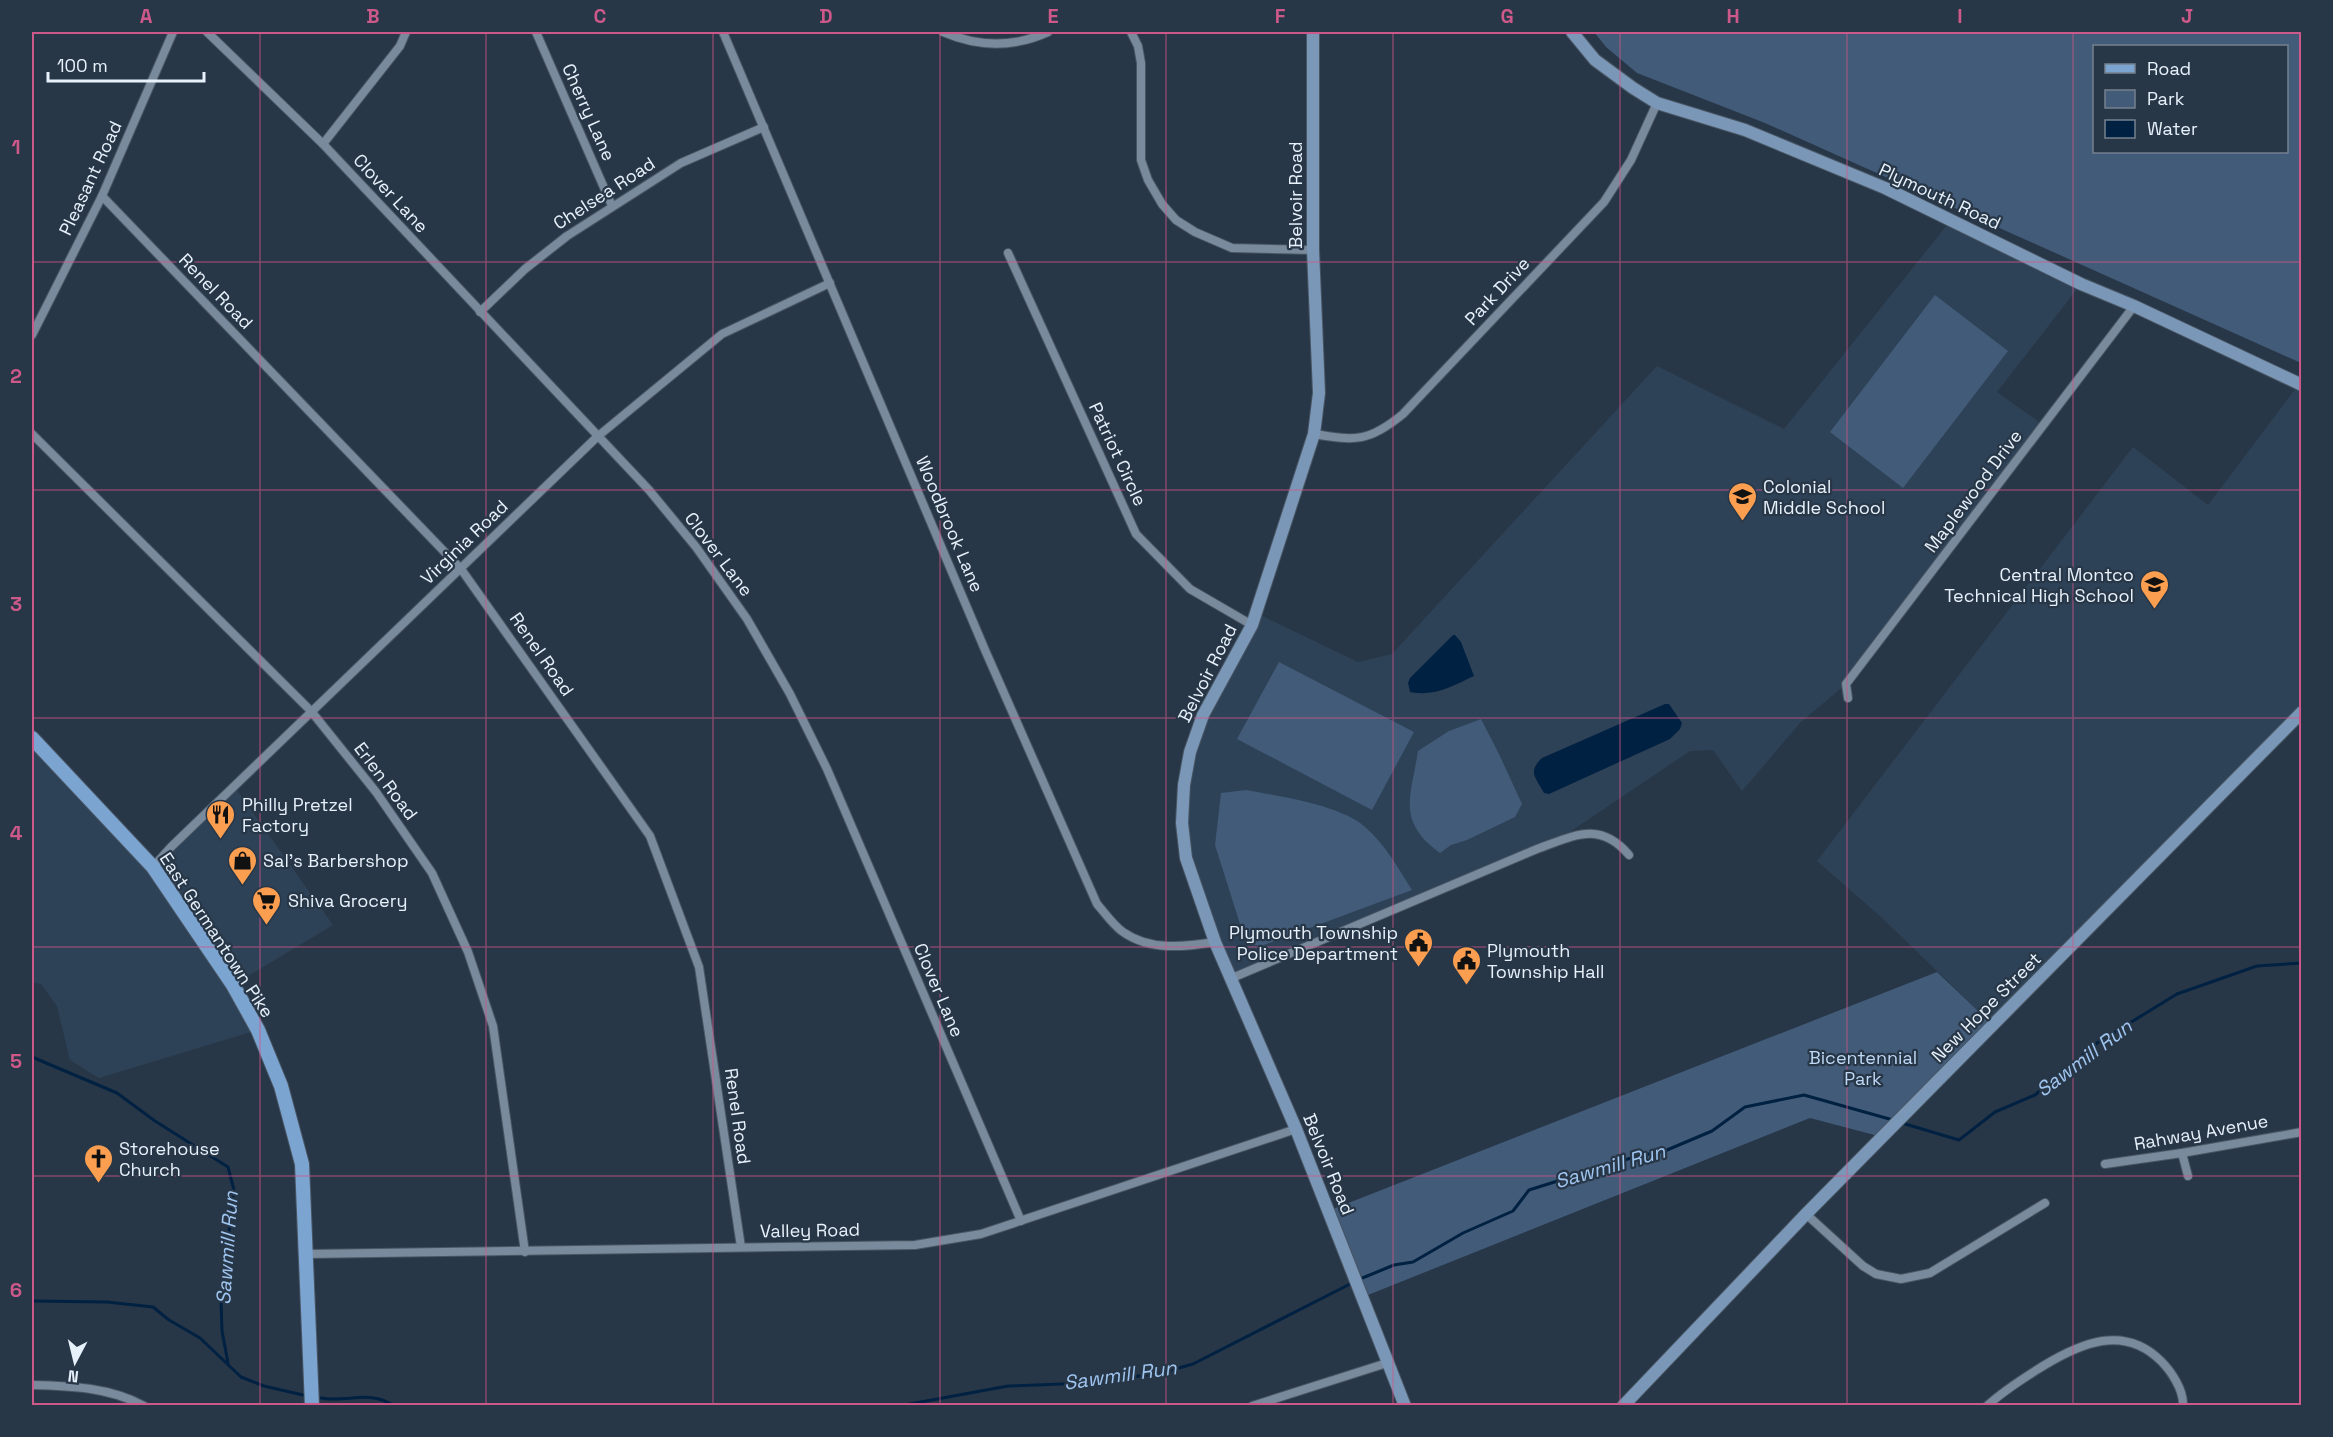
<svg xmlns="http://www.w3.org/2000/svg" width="2333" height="1437" font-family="'Space Grotesk',sans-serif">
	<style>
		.built { fill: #2e4257 }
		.green { fill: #425b78; fill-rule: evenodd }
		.water { fill: #002142 }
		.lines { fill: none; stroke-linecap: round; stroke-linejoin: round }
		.stream { stroke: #002142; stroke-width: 3 }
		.street-casing { stroke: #485563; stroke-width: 10 }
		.secondary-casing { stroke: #485563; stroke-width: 14 }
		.primary-casing { stroke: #485563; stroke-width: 16 }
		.street { stroke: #798a9d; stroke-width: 8 }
		.secondary { stroke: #7a97b7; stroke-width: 12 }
		.primary { stroke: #7ba4d1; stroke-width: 14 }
		.grid { fill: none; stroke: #cd598b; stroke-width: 1.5; stroke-opacity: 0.55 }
		.labels { text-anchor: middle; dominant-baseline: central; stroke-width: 4.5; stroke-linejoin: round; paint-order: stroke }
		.street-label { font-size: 18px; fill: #e7f1fb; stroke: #283747 }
		.poi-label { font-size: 18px; fill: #e7f1fb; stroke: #283747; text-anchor: start }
		.park-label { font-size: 18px; fill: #bfd9f6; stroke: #283747 }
		.water-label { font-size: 20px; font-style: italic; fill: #9fc5f0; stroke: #283747 }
		.neatline { fill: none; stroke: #cd598b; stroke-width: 2 }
		.grid-label { font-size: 20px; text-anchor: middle; font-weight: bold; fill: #cd598b }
	</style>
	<rect width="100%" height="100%" fill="#283747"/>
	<!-- built -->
	<g class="built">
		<polygon points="1951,220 2081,284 1997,392 2043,425 1846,684 1800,723 1742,791 1713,750 1690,751 1552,844 1232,978 1186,858 1190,752 1256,613 1358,662 1392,654 1657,366 1784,429"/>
		<polygon points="2299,384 2301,385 2301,712 1994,1026 1881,917 1817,861 2133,447 2208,505"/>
		<polygon points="32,738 153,866 234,786 333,925 233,985 258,1030 99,1078 70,1060 57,1006 41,984 32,982"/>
	</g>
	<!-- green -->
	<g class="green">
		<path d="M1594 32H2301V363L1765 123 1637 73 1606 47ZM2094 46H2286V152H2094Z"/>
		<polygon points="1935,295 2008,351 1903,488 1830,432"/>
		<polygon points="1279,662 1414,732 1372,810 1237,739"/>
		<path d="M1481 719 1499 754 1522 804 1515 817 1467 840 1451 845 1440 853C1396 821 1411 797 1418 751L1449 731Z"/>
		<path d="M1246 790C1278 796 1341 805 1365 827 1385 844 1398 868 1412 890L1261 946 1251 944 1240 924 1215 845 1221 793Z"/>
		<polygon points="1937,972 1994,1026 1882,1137 1810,1118 1363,1297 1328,1211"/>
	</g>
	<!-- water -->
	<g class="water">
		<path d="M1453 635H1455L1461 642 1474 676C1453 686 1434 697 1410 692L1408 683 1410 678Z"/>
		<path d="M1665 704H1669L1682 723 1680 729 1670 739 1549 794 1544 793C1536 778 1527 772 1542 758Z"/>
	</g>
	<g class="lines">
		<!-- stream -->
		<g class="stream">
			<polyline points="32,1057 117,1093 155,1121 228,1167 234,1190 221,1300 222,1331 228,1363"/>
			<polyline points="1902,1123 1959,1140 1995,1112 2035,1095 2097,1043 2177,994 2257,966 2302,963"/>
			<polyline points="1360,1279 1394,1265 1413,1262 1463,1233 1513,1211 1529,1190 1631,1158 1667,1150 1712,1131 1745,1107 1804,1095 1893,1120"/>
			<polyline points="32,1301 107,1302 153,1307 169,1320 200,1338 241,1377 264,1386 303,1395"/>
			<path d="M321 1398C347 1403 370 1389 394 1406"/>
			<polyline points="899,1406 1008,1386 1089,1383 1161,1373 1193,1364 1354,1282"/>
		</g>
		<defs>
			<g id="street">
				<polyline points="207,32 323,144 649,490 696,547 747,619 790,694 827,769 1021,1221"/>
				<polyline points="536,32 612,206"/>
				<path d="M723 32 985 650 1097 904C1105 913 1113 925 1123 932 1150 951 1184 947 1215 942"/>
				<path d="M943 32C978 47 1013 48 1048 32"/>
				<polyline points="1131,32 1138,46 1141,63 1141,160 1148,180 1162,204 1176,220 1195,232 1232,248 1313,250"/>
				<polyline points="323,144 400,46 406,32"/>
				<polyline points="102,196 461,569 650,836 699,967 741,1247"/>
				<polyline points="1008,253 1136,534 1190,589 1252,625"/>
				<polyline points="480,312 525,269 567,236 681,163 764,127"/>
				<polyline points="32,335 102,196 173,32"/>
				<polyline points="32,434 311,711 376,792 432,873 468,952 493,1026 525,1252"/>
				<path d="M1314 434C1356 441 1369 442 1403 414L1604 202 1631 160 1657 103"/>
				<polyline points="1848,698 1846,684 2134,306"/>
				<polyline points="153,867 171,847 597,437 722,334 830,283"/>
				<path d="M1232 978 1537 849C1574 836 1599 820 1629 855"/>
				<polyline points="2182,1153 2188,1176"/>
				<polyline points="2105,1164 2182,1153 2302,1132"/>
				<polyline points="1806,1214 1863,1266 1876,1274 1901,1279 1930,1273 2045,1203"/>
				<polyline points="307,1254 915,1245 981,1234 1296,1129"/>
				<path d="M32 1385C70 1386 109 1387 144 1406"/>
				<polyline points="1252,1406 1387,1363"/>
				<path d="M1987 1406C2004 1390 2024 1378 2043 1366 2081 1343 2124 1324 2161 1361 2171 1371 2184 1390 2183 1406"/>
			</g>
			<g id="secondary">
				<polyline points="1313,32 1313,250 1319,393 1314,434 1252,625 1203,715 1190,752 1184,785 1182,823 1186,858 1215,942 1296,1129 1405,1406"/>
				<polyline points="1572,32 1595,60 1633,88 1657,103 1745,130 1885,188 2081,284 2134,306 2302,385"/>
				<polyline points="1623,1406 1806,1214 2302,712"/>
			</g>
			<polyline id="primary" points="32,738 153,867 233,985 258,1030 281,1086 302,1164 312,1406"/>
		</defs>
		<!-- street casing -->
		<use href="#street" class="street-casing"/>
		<!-- secondary casing -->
		<use href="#secondary" class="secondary-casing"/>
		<!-- primary casing -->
		<use href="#primary" class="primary-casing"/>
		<!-- street -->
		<use href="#street" class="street"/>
		<!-- secondary -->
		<use href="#secondary" class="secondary"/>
		<!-- primary -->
		<use href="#primary" class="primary"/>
	</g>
	<!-- grid -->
	<path class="grid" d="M260 32V1406M486 32V1406M713 32V1406M940 32V1406M1166 32V1406M1393 32V1406M1620 32V1406M1847 32V1406M2073 32V1406M32 262H2302M32 490H2302M32 718H2302M32 947H2302M32 1176H2302"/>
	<!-- icons -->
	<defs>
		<symbol id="school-pin" viewBox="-11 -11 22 30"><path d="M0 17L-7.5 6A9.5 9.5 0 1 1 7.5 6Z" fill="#fb9e50" stroke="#283747"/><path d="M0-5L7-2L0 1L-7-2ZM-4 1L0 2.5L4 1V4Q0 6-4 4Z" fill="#111"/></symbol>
		<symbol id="restaurant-pin" viewBox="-11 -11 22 30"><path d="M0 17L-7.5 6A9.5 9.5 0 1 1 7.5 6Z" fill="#fb9e50" stroke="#283747"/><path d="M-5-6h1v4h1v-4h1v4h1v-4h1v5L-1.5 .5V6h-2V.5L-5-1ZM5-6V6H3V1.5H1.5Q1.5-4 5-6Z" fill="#111"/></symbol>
		<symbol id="shop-pin" viewBox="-11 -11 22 30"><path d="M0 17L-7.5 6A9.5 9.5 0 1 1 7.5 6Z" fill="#fb9e50" stroke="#283747"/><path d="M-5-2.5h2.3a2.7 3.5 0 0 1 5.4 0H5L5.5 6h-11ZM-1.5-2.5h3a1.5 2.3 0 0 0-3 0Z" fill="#111"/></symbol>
		<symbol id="supermarket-pin" viewBox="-11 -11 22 30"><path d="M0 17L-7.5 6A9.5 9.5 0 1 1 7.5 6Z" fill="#fb9e50" stroke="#283747"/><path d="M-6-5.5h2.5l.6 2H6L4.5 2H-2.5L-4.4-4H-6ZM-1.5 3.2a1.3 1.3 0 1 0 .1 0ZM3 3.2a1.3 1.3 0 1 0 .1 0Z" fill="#111"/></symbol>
		<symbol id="civic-pin" viewBox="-11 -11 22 30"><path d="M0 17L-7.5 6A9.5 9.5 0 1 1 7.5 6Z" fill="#fb9e50" stroke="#283747"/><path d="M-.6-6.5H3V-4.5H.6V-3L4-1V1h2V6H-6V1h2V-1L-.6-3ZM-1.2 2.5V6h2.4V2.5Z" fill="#111"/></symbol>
		<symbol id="church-pin" viewBox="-11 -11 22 30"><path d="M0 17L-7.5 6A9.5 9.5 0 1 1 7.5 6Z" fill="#fb9e50" stroke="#283747"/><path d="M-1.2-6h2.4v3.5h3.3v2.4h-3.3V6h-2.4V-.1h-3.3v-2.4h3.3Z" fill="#111"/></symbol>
	</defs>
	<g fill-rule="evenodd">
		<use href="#school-pin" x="1726" y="480" width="33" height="45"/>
		<use href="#school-pin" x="2138" y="568" width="33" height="45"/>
		<use href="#restaurant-pin" x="204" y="798" width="33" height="45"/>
		<use href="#shop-pin" x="226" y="844" width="33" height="45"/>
		<use href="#supermarket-pin" x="250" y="884" width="33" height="45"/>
		<use href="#civic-pin" x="1402" y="926" width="33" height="45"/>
		<use href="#civic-pin" x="1450" y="944" width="33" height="45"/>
		<use href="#church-pin" x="82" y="1142" width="33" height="45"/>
	</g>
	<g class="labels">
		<!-- street labels -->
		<g class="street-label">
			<text transform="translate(589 112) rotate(66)">Cherry Lane</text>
			<text transform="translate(90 178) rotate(-65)">Pleasant Road</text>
			<text transform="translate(391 193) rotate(47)">Clover Lane</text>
			<text transform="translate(604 193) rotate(-33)">Chelsea Road</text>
			<text transform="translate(1295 195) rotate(-90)">Belvoir Road</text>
			<text transform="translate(1940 196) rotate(25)">Plymouth Road</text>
			<text transform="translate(216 291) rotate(46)">Renel Road</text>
			<text transform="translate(1497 291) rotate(-47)">Park Drive</text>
			<text transform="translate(1118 454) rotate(65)">Patriot Circle</text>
			<text transform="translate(1973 491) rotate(-53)">Maplewood Drive</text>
			<text transform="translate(950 524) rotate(67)">Woodbrook Lane</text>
			<text transform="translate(464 542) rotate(-44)">Virginia Road</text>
			<text transform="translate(719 554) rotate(53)">Clover Lane</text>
			<text transform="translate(542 654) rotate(55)">Renel Road</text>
			<text transform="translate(1207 673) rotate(-63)">Belvoir Road</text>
			<text transform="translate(386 781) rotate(53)">Erlen Road</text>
			<text transform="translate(217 935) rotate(57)">East Germantown Pike</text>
			<text transform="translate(939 990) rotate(67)">Clover Lane</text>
			<text transform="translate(1986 1007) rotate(-45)">New Hope Street</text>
			<text transform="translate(738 1116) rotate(82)">Renel Road</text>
			<text transform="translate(2201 1132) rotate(-10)">Rahway Avenue</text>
			<text transform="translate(1329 1164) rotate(68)">Belvoir Road</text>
			<text transform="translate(810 1230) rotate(-1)">Valley Road</text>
		</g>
		<!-- poi labels -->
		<g class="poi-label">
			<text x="1763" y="486">Colonial<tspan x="1763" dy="21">Middle School</tspan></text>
			<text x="2134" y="574" text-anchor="end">Central Montco<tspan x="2134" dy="21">Technical High School</tspan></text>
			<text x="242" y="804">Philly Pretzel<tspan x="242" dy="21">Factory</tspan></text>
			<text x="263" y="860">Sal's Barbershop</text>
			<text x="288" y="900">Shiva Grocery</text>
			<text x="1398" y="932" text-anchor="end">Plymouth Township<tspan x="1398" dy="21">Police Department</tspan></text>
			<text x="1487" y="950">Plymouth<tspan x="1487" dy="21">Township Hall</tspan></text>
			<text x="119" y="1148">Storehouse<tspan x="119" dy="21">Church</tspan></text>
		</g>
		<!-- park labels -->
		<g class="park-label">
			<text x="1863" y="1057">Bicentennial<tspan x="1863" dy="21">Park</tspan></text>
		</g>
		<!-- water labels -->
		<g class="water-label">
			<text transform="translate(2084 1058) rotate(-37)">Sawmill Run</text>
			<text transform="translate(1610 1166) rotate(-16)">Sawmill Run</text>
			<text transform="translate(227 1248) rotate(-86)">Sawmill Run</text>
			<text transform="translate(1120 1375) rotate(-8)">Sawmill Run</text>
		</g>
	</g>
	<!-- border -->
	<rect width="2333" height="1437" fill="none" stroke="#283747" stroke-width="66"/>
	<!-- legend -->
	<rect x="2093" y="45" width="195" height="108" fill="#283747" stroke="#74818f" stroke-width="1.5"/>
	<rect x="2105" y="64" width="30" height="9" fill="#7ba4d1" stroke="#74818f" stroke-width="1.5"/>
	<text x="2147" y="75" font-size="18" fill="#e7f1fb">Road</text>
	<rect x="2105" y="90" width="30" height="18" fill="#425b78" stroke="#74818f" stroke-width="1.5"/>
	<text x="2147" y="105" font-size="18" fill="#e7f1fb">Park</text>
	<rect x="2105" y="120" width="30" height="18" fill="#002142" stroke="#74818f" stroke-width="1.5"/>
	<text x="2147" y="135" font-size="18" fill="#e7f1fb">Water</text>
	<!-- north arrow -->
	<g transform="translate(75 1362) rotate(187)" stroke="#283747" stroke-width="4.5" paint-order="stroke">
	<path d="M0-4.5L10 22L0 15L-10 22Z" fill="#e7f1fb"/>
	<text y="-9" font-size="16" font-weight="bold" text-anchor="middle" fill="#e7f1fb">N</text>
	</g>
	<!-- scale -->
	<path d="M48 72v9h156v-9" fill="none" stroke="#e7f1fb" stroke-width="3"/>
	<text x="57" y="72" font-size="18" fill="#e7f1fb" stroke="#283747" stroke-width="4.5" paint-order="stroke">100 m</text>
	<rect x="33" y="33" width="2267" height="1371" class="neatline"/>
	<g class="grid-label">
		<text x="146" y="23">A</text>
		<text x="373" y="23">B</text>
		<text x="600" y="23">C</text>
		<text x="826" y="23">D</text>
		<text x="1053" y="23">E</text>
		<text x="1280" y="23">F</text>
		<text x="1507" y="23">G</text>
		<text x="1733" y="23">H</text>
		<text x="1960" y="23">I</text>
		<text x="2187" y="23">J</text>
		<text x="16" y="154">1</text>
		<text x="16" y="383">2</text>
		<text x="16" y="611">3</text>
		<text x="16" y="840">4</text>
		<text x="16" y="1068">5</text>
		<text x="16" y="1297">6</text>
	</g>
</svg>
